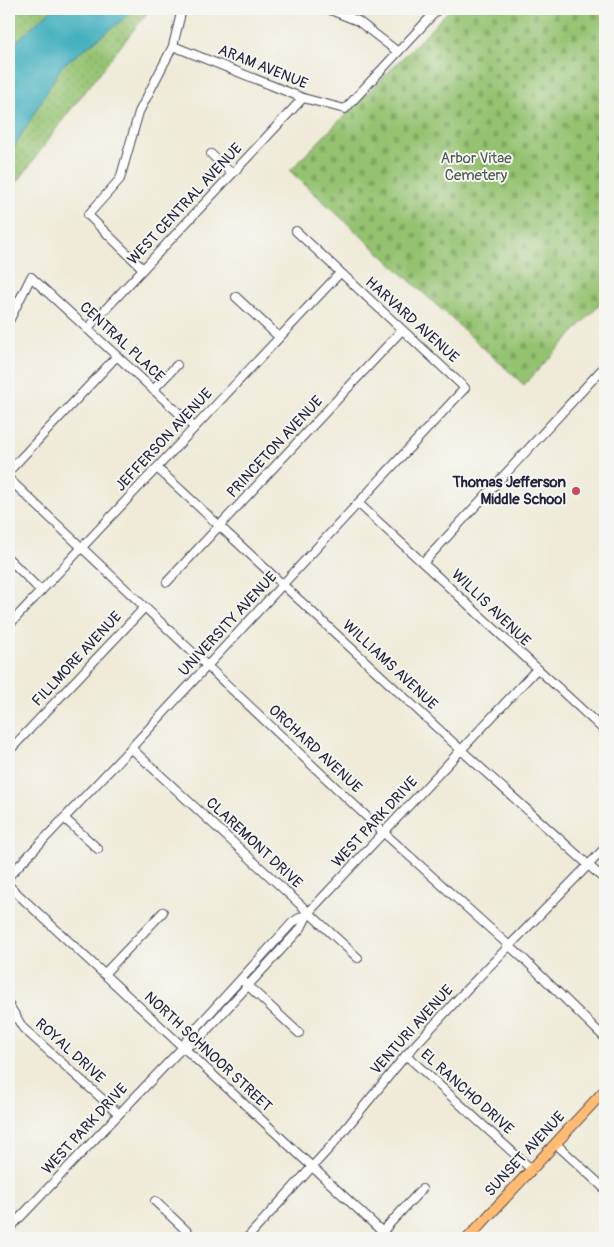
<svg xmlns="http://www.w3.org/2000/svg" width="614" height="1247" font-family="Pangolin,sans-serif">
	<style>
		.grass { fill: url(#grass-dots); stroke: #5b7256 }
		.cemetery { fill: url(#cemetery-stones); stroke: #5b7256 }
		.water { fill: #41afbe; stroke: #32687c }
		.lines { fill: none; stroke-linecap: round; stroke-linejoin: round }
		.minor-casing { stroke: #414053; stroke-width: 10 }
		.major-casing { stroke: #414053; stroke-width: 12 }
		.minor { stroke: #fff; stroke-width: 8 }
		.major { stroke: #ffbb71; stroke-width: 10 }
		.poi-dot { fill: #d1495b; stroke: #f6f6f2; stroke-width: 2 }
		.labels { text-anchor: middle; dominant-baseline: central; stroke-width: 4; stroke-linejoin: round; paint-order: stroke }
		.street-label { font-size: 15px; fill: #22223b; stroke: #f6f6f2 }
		.park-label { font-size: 15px; fill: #4a5a4e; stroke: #f6f6f2 }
		.poi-label { font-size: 15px; font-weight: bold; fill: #22223b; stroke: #f6f6f2; text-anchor: end }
	</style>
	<defs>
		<pattern id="grass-dots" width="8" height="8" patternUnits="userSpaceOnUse" patternTransform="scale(1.25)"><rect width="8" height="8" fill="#94c270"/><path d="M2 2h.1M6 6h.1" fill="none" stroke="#7fa662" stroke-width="1.8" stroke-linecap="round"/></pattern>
		<pattern id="cemetery-stones" width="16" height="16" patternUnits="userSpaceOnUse" patternTransform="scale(1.25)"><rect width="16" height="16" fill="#94c270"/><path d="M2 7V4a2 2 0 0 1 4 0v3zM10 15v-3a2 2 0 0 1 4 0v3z" fill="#7fa662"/></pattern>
	</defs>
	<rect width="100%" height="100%" fill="#f6f6f2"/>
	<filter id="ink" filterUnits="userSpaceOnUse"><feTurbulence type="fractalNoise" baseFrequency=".02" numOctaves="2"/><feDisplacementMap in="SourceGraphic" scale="10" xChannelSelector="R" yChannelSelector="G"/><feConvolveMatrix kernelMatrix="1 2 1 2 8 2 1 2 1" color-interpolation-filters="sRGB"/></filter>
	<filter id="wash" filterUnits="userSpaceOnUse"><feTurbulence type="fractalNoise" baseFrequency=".0096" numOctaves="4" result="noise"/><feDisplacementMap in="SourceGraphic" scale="20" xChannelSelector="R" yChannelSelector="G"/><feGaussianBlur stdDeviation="1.12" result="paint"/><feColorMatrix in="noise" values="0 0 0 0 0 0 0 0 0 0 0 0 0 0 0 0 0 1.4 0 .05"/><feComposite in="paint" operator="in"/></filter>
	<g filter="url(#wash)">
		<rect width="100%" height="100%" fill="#efebd8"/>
		<!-- grass -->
		<polygon class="grass" points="9,9 150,9 61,122 9,194"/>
		<!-- cemetery -->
		<path class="cemetery" d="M450 9H605V299L524 385 290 171C342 116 398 65 450 9Z"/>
		<!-- water -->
		<polygon class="water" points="52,9 133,9 120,22 62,66 9,156 9,48"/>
	</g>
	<g filter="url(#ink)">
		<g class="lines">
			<defs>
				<g id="minor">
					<polyline points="328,9 358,21 398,52"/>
					<polyline points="173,46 303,98 345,109 438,9"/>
					<polyline points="211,154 232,174"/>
					<polyline points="143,269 88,215 120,179 139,112 173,46 182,9"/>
					<polyline points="236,297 279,337"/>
					<polyline points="9,321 31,277 194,427"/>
					<polyline points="87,329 303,98"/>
					<polyline points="153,390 177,365"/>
					<polyline points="157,468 461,750 605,880"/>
					<polyline points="9,471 117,356"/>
					<polyline points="9,479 384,833 525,960 605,1038"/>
					<polyline points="358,503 605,731"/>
					<polyline points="9,559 41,591"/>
					<polyline points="423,563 605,366"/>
					<polyline points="167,582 402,330"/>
					<polyline points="9,625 340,273"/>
					<polyline points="131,748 358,958"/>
					<polyline points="9,751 145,607"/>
					<polyline points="64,818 98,849"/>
					<polyline points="9,876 131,748 465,388 296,231"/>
					<polyline points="9,886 389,1238"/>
					<polyline points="104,974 163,912"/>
					<polyline points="244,982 299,1033"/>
					<polyline points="9,1005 23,1028 118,1113"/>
					<polyline points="183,1047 196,1042 301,928 308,914"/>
					<polyline points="406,1055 531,1169"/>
					<polyline points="556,1144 605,1189"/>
					<polyline points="155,1201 194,1238"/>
					<polyline points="9,1229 183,1047 189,1036 293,922 309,912 536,670"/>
					<polyline points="382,1232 422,1189"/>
					<polyline points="247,1238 333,1144 406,1055 468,988 605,848"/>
				</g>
				<polyline id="major" points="468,1238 605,1090"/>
			</defs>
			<!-- minor casing -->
			<use href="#minor" class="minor-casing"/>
			<!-- major casing -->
			<use href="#major" class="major-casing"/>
			<!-- minor -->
			<use href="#minor" class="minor"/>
			<!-- major -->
			<use href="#major" class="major"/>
		</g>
	</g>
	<!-- markers -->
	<circle class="poi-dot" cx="576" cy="491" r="5"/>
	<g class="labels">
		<!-- street labels -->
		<g class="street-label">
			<text transform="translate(263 67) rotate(22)">ARAM AVENUE</text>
			<text transform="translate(185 204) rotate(-47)">WEST CENTRAL AVENUE</text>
			<text transform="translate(412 320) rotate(42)">HARVARD AVENUE</text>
			<text transform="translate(122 342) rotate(43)">CENTRAL PLACE</text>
			<text transform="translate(164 440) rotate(-47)">JEFFERSON AVENUE</text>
			<text transform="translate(275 447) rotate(-47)">PRINCETON AVENUE</text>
			<text transform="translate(491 608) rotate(44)">WILLIS AVENUE</text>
			<text transform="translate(228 624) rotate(-47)">UNIVERSITY AVENUE</text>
			<text transform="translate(77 659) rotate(-47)">FILLMORE AVENUE</text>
			<text transform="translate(390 665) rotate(43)">WILLIAMS AVENUE</text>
			<text transform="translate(315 749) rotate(43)">ORCHARD AVENUE</text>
			<text transform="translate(375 822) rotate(-47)">WEST PARK DRIVE</text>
			<text transform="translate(254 843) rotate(43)">CLAREMONT DRIVE</text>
			<text transform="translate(412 1030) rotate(-48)">VENTURI AVENUE</text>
			<text transform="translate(70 1051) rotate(42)">ROYAL DRIVE</text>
			<text transform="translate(208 1052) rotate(43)">NORTH SCHNOOR STREET</text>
			<text transform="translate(467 1092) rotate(42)">EL RANCHO DRIVE</text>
			<text transform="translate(85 1129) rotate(-47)">WEST PARK DRIVE</text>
			<text transform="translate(525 1154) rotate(-47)">SUNSET AVENUE</text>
		</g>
		<!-- park labels -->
		<g class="park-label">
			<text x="476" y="158">Arbor Vitae<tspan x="476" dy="17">Cemetery</tspan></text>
		</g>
		<!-- poi labels -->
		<g class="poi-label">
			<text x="566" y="482">Thomas Jefferson<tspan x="566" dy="17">Middle School</tspan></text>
		</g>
	</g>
	<!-- margin -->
	<rect width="614" height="1247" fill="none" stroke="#f6f6f2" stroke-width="30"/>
</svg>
